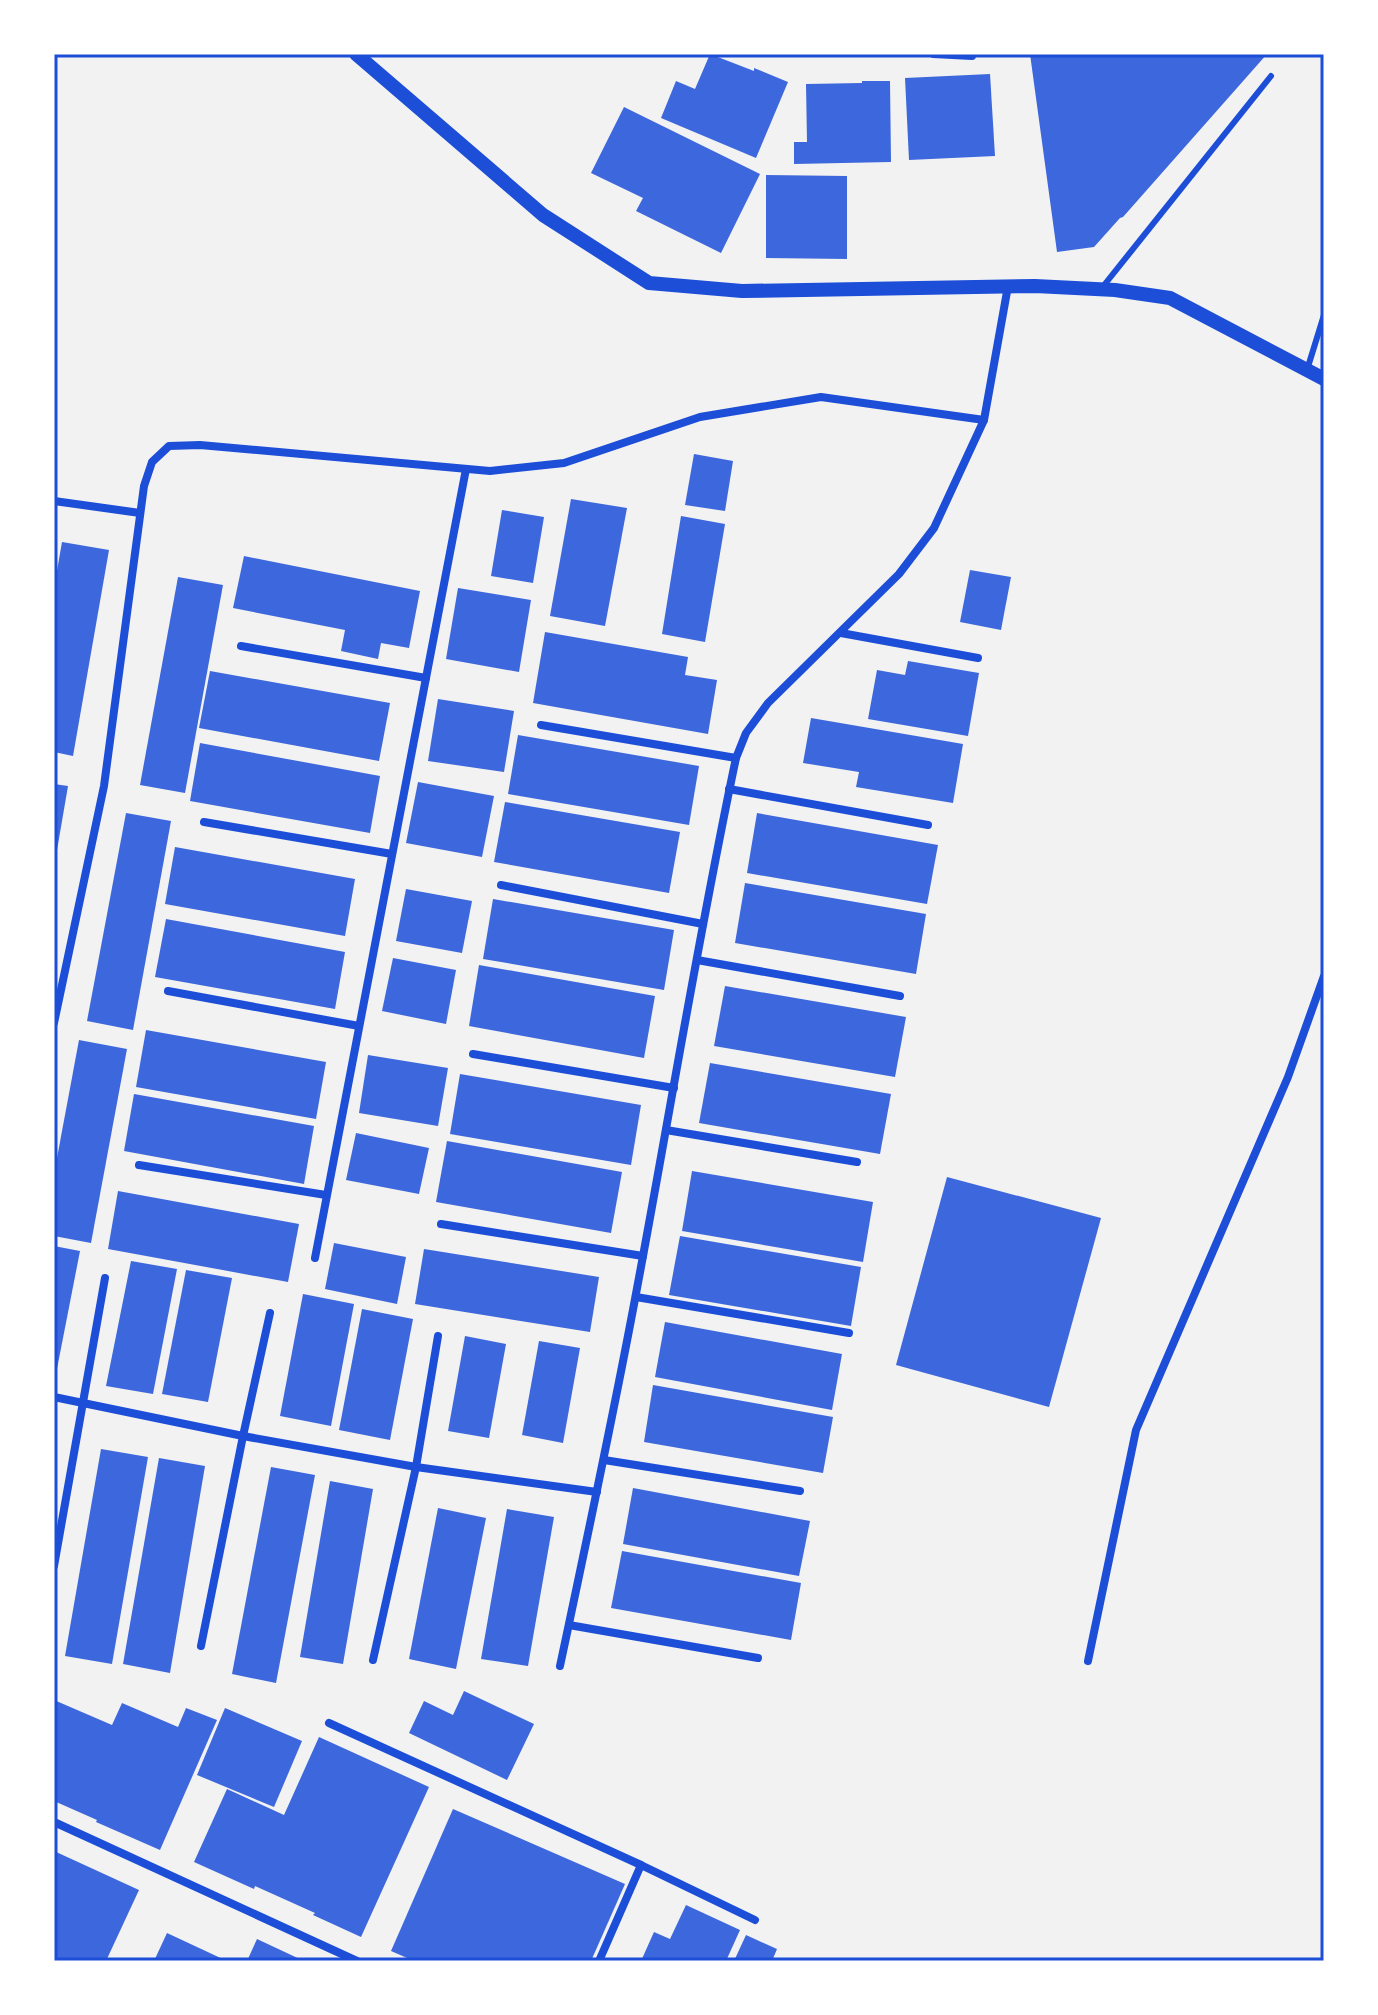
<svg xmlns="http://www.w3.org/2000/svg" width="1378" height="2015" font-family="Arial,sans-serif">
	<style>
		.building { fill: #3d67dc }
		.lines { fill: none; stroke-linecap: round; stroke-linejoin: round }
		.service { stroke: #1d4ed8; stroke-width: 6 }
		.minor { stroke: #1d4ed8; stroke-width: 8 }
		.tertiary { stroke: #1d4ed8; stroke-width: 14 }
		.neatline { fill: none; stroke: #1d4ed8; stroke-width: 3 }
	</style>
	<rect width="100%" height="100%" fill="#f2f2f2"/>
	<!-- building -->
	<g class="building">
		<polygon points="710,54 754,71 754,68 788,82 756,158 661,118 676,81 695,89"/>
		<polygon points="1030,54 1267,54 1123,217 1120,218 1094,247 1057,252"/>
		<polygon points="990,74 995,156 909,160 905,78"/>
		<polygon points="862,81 890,81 891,162 794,164 794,142 807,142 806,84 862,83"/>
		<polygon points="624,107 760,174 721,253 636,211 643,198 591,173"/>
		<polygon points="766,175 847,176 847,259 766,258"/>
		<polygon points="694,454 733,461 725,511 685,505"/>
		<polygon points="571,499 627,508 605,626 550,616"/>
		<polygon points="502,510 544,517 533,583 491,576"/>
		<polygon points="681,516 725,524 705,642 662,634"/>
		<polygon points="62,542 109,550 73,756 54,752 54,588"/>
		<polygon points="244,556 420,591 409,648 381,643 378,659 341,651 345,630 233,608"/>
		<polygon points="970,570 1011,577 1001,630 960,622"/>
		<polygon points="178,577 223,585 185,793 140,785"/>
		<polygon points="458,588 531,600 519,672 446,659"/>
		<polygon points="545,632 688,657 685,675 717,680 708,734 533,703"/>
		<polygon points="908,661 979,673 968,736 868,719 877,670 905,675"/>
		<polygon points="210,671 390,703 379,761 199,728"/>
		<polygon points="438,699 514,711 504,772 428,761"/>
		<polygon points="811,718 963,744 953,803 856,787 859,772 803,763"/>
		<polygon points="518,735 699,766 689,825 508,794"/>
		<polygon points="200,743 380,776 370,833 190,801"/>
		<polygon points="418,782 494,796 482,857 406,843"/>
		<polygon points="54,784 68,786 56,856 54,856"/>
		<polygon points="505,802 680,832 669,893 494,862"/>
		<polygon points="126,813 171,821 133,1030 87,1021"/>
		<polygon points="757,813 938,845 927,904 747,873"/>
		<polygon points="175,847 355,879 345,936 165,904"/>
		<polygon points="745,883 926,914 916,974 735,943"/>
		<polygon points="406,889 472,901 462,953 396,941"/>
		<polygon points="493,899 674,930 664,990 483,959"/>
		<polygon points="166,919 345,952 335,1009 155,977"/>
		<polygon points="393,958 456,970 446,1024 382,1011"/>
		<polygon points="479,965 655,996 644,1058 469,1026"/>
		<polygon points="725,986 906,1017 895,1077 714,1046"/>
		<polygon points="146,1030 326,1062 316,1119 136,1087"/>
		<polygon points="79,1040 127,1049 91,1243 54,1236 54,1174"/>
		<polygon points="368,1055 448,1068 438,1126 359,1113"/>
		<polygon points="710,1063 891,1094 880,1154 699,1123"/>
		<polygon points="460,1074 641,1105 631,1165 450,1134"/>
		<polygon points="134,1094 314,1126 304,1184 124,1151"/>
		<polygon points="356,1133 429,1148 419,1194 346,1180"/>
		<polygon points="447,1141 622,1172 611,1233 436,1202"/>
		<polygon points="692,1171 873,1202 863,1262 682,1231"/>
		<polygon points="947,1177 1101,1218 1049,1407 896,1365"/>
		<polygon points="118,1191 299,1224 288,1282 108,1249"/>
		<polygon points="680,1236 861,1267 851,1326 669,1295"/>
		<polygon points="334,1243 406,1257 397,1304 325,1289"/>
		<polygon points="54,1246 80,1251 55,1379 54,1379"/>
		<polygon points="424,1249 599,1277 590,1332 415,1304"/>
		<polygon points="131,1261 177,1269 153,1394 106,1386"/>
		<polygon points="186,1270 232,1278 208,1402 162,1394"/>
		<polygon points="303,1294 354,1304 331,1426 280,1416"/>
		<polygon points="362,1309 413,1319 390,1440 339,1430"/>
		<polygon points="665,1322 842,1354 832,1410 655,1377"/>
		<polygon points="465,1336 506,1344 489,1438 448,1431"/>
		<polygon points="539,1341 580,1348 563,1443 522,1435"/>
		<polygon points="653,1385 833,1417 823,1473 644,1442"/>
		<polygon points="101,1449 148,1457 112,1664 65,1656"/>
		<polygon points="159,1458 205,1466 170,1673 123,1664"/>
		<polygon points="271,1467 315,1475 276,1683 232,1674"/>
		<polygon points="330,1481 373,1489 343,1664 300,1657"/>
		<polygon points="633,1488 810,1521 799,1576 623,1544"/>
		<polygon points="438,1508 486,1518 456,1669 409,1659"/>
		<polygon points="507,1509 554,1517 528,1666 481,1659"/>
		<polygon points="622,1551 801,1583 791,1640 611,1608"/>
		<polygon points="464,1691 534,1724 507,1780 409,1733 424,1701 453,1715"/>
		<polygon points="54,1700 112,1725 122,1703 178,1727 186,1708 217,1720 160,1850 96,1822 97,1820 54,1801"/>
		<polygon points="225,1708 302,1741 274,1807 197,1775"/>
		<polygon points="319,1737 429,1787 361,1937 313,1915 315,1913 255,1886 254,1889 194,1862 227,1789 284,1815"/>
		<polygon points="453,1809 625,1884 591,1961 414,1961 391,1951"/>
		<polygon points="54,1851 139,1890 106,1961 54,1961"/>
		<polygon points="686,1905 740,1930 726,1961 641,1961 654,1932 670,1939"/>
		<polygon points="167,1933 227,1961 154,1961"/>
		<polygon points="746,1935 777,1949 772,1961 734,1961"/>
		<polygon points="257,1939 304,1961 247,1961"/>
	</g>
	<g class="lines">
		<!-- service -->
		<g class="service">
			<polyline points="1101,289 1271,76"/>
			<polyline points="1307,370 1324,315"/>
		</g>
		<!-- minor -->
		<g class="minor">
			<polyline points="933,54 972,56"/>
			<polyline points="54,501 140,513"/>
			<polyline points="841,633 978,658"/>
			<polyline points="241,646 426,678"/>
			<polyline points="541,725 736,758"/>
			<polyline points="729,789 928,825"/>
			<polyline points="204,822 392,854"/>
			<polyline points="501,885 703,924"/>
			<polyline points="697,960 900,996"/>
			<polyline points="168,991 359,1026"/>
			<polyline points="54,1023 104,786 144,486 152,462 169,446 200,445 490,471 564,463 700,417 821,397 984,420"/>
			<polyline points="473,1054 674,1088"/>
			<polyline points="666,1130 857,1162"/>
			<polyline points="139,1165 326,1195"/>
			<polyline points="441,1224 643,1256"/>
			<polyline points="315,1258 466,469"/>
			<polyline points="636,1297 849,1333"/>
			<polyline points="54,1397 243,1436 416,1467 597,1492"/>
			<polyline points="604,1460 800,1491"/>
			<polyline points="54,1566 105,1278"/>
			<polyline points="569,1625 758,1658"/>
			<polyline points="201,1646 243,1436 270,1313"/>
			<polyline points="373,1660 416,1467 438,1336"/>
			<polyline points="1088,1661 1136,1430 1288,1077 1324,976"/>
			<path d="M560 1666C586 1544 612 1422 635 1299 669 1119 698 937 736 758L746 733 768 703 899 574 934 528 984 420 1008 286"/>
			<polyline points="329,1723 641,1865 755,1920"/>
			<polyline points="54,1822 357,1961"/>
			<polyline points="599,1961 641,1865"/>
		</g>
		<!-- tertiary -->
		<polyline class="tertiary" points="356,54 543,215 649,283 742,291 1035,286 1115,290 1170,298 1324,379"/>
	</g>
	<!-- border -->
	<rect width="1378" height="2015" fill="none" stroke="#ffffff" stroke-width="112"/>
	<rect x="56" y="56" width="1266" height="1903" class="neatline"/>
</svg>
